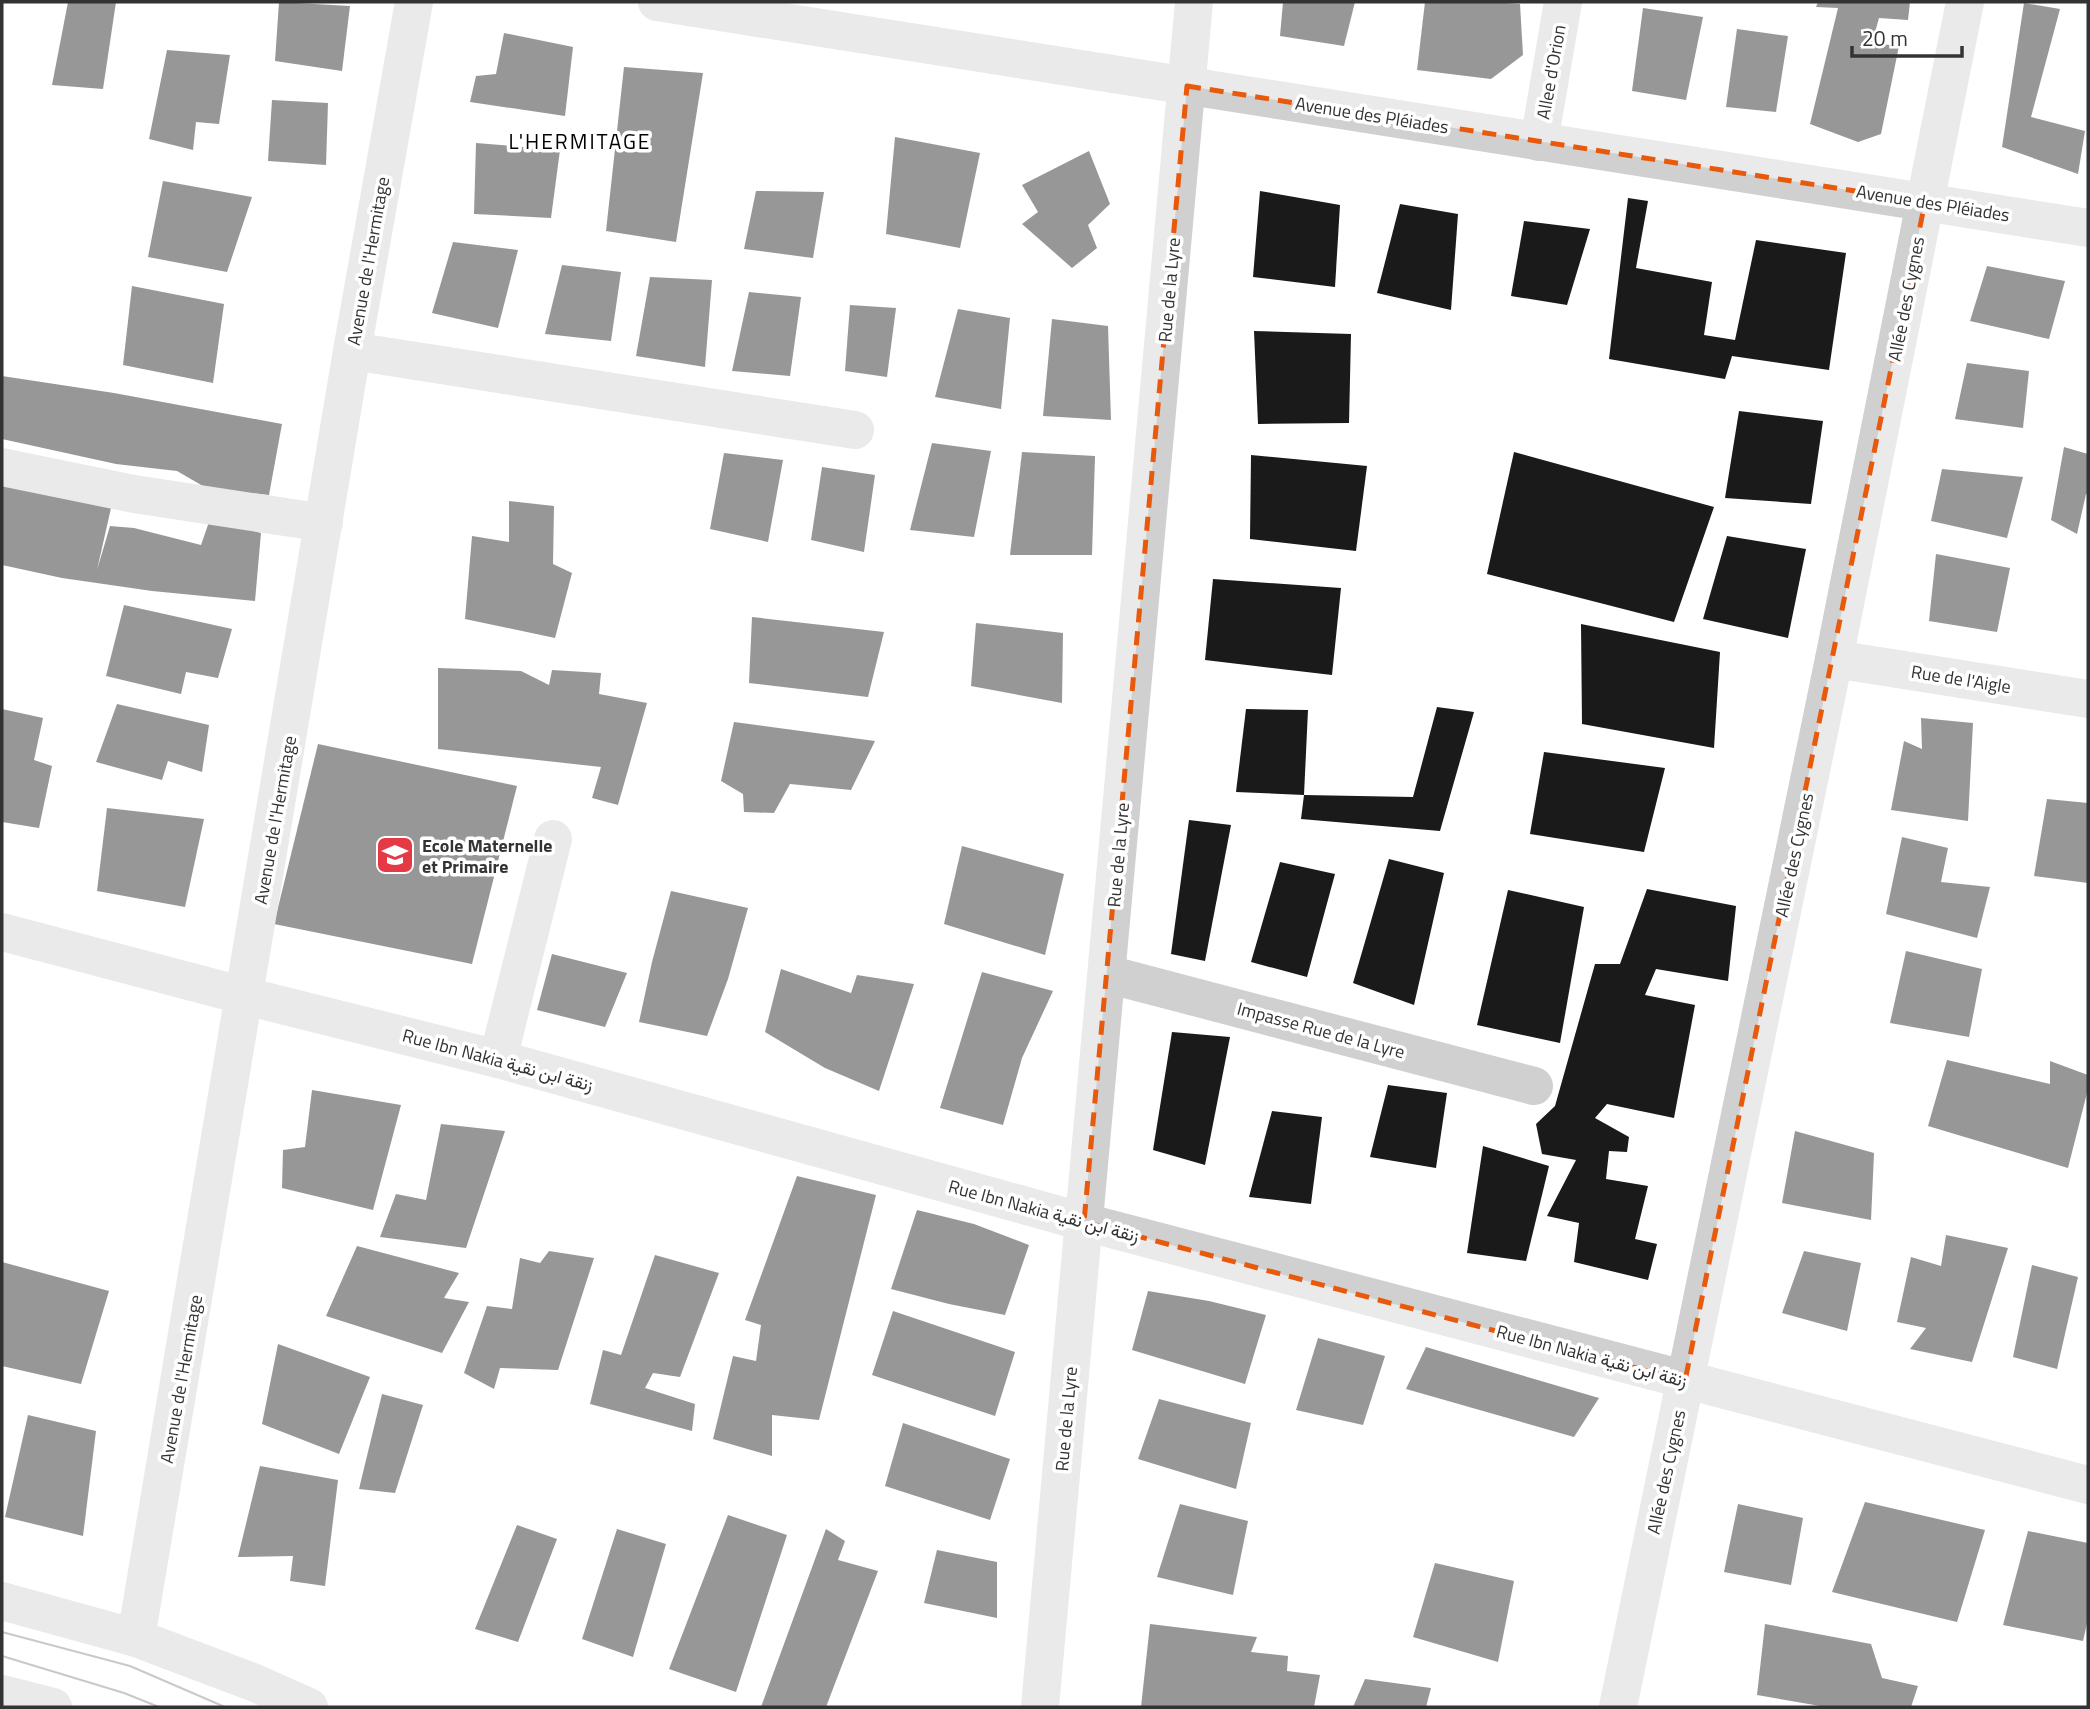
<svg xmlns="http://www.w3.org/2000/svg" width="2090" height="1709" font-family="'Titillium Web',Vazirmatn,sans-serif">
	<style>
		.building { fill: #1a1a1a }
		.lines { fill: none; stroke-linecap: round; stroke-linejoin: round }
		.minor { stroke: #d0d0d0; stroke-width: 38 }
		.tram { stroke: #888; stroke-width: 2 }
		.marked { fill: none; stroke: #e8590c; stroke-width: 5; stroke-dasharray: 14 9; stroke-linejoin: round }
		.labels { text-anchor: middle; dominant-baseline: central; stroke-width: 7; stroke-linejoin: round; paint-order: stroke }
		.street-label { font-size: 18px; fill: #333; stroke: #fff }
		.poi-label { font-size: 18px; font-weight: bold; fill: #333; stroke: #fff; text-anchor: start }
		.quarter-label { font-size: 21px; letter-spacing: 2px; fill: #000; stroke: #fff }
	</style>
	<rect width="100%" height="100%" fill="#fff"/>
	<!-- building -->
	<g class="building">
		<polygon points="68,2 116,2 103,89 52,85"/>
		<polygon points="279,2 350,6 342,71 275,61"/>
		<polygon points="1283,2 1355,2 1344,46 1280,36"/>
		<polygon points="1425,2 1493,2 1520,4 1523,55 1491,79 1417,70"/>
		<polygon points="1818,2 1910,2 1908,20 1879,18 1872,43 1899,46 1881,134 1858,142 1810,124 1838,8 1816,7"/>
		<polygon points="2024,3 2060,9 2031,117 2085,131 2078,174 2002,147"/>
		<polygon points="1643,8 1703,17 1686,100 1632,91"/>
		<polygon points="1737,29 1788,36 1776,112 1726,107"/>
		<polygon points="504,33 573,47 565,116 470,102 476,76 496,74"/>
		<polygon points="167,50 230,55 219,124 196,122 193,150 149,139"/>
		<polygon points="624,67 703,73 676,242 606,231"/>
		<polygon points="272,100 328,103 326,165 268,161"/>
		<polygon points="895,137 980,153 960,248 886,234"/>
		<polygon points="476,143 560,150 551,218 474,214"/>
		<polygon points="1089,151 1110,204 1088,225 1097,248 1072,268 1022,224 1038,212 1022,185"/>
		<polygon points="163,181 252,197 227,272 148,257"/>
		<polygon points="756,191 824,192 813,258 744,249"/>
		<polygon points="1260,191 1340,205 1335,287 1253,277"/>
		<polygon points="1628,198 1648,201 1636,268 1712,282 1704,335 1735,340 1756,240 1846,253 1829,370 1732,356 1725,379 1609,359"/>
		<polygon points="1400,204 1458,214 1451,310 1377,293"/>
		<polygon points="1524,221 1590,229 1567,305 1511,296"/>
		<polygon points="453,242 518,250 498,328 432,313"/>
		<polygon points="562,265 621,272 611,341 545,334"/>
		<polygon points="1987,266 2065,281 2049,339 1970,321"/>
		<polygon points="650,277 712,280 705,367 636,356"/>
		<polygon points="132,286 224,304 213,383 123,365"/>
		<polygon points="749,292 801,297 790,376 732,371"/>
		<polygon points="850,305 896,308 887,377 845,371"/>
		<polygon points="958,309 1010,318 1001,409 935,397"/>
		<polygon points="1052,319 1108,326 1111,420 1043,416"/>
		<polygon points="1254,331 1351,334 1349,423 1258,424"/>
		<polygon points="1967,363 2029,371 2023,428 1955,419"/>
		<polygon points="2,376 114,393 282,424 269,495 208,489 177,471 116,464 2,439"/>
		<polygon points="1739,411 1823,421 1811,504 1725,498"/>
		<polygon points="932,443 991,451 974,537 910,530"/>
		<polygon points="2064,447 2088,454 2088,494 2086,494 2077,534 2051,520"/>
		<polygon points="1022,452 1095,456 1092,555 1010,555"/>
		<polygon points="1514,452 1714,507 1674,622 1487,574"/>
		<polygon points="724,453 783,460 768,542 710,529"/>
		<polygon points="1251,455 1367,466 1356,551 1250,539"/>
		<polygon points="822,467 875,475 864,552 811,540"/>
		<polygon points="1942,469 2023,477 2007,538 1931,521"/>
		<polygon points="2,480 111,508 97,570 110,526 134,528 201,545 210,519 261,533 255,601 152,591 62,578 2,565"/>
		<polygon points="509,501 554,506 553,564 572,573 555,638 465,619 472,536 509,542"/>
		<polygon points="1727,536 1806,549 1788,638 1703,619"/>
		<polygon points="1936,554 2010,568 1997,632 1929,621"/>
		<polygon points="1213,579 1341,588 1332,675 1205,660"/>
		<polygon points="124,605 232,629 218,678 186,672 181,694 106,676"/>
		<polygon points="752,617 884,632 868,697 749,683"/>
		<polygon points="976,623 1063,633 1062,703 971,686"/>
		<polygon points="1581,624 1720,652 1714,748 1582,724"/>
		<polygon points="438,668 521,671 549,685 552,670 601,673 599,694 647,703 618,805 592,798 601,767 438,749"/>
		<polygon points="117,704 209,725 202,772 168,761 162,780 96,762"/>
		<polygon points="1437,707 1474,712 1440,831 1301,819 1304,795 1413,797"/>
		<polygon points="2,709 43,718 34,760 52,766 39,828 2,822"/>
		<polygon points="1246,709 1308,710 1304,795 1236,792"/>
		<polygon points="1921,718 1973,723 1968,821 1891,810 1904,741 1922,749"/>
		<polygon points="734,722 875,741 851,790 790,784 774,813 744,812 743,794 721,781"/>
		<polygon points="318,744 517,786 472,964 274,924"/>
		<polygon points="1544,752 1665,768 1644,852 1530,834"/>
		<polygon points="2047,799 2088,803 2088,883 2034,876"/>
		<polygon points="107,808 204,819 185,907 97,891"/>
		<polygon points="1189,820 1231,825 1205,961 1171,954"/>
		<polygon points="1902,837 1948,848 1941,882 1990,887 1977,938 1886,914"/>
		<polygon points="962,846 1064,874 1045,955 944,924"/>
		<polygon points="1389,859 1444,873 1414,1005 1353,983"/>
		<polygon points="1280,862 1335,874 1307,977 1251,962"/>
		<polygon points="1647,889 1736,906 1728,981 1656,969 1645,995 1695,1005 1674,1118 1607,1104 1595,1118 1629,1137 1627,1152 1609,1151 1606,1179 1648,1186 1635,1239 1657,1244 1648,1280 1574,1262 1579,1223 1547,1216 1576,1160 1542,1154 1536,1124 1555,1106 1595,964 1620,964"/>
		<polygon points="1508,890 1584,907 1560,1043 1477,1025"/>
		<polygon points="671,891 748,908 728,979 707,1036 639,1022 652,962"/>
		<polygon points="1906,951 1982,969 1969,1037 1890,1023"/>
		<polygon points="552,954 627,973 605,1027 537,1010"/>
		<polygon points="781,969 851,993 857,975 914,984 879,1091 825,1068 765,1032"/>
		<polygon points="982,972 1053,991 1022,1058 1003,1125 940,1108"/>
		<polygon points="1172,1032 1230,1037 1205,1165 1153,1150"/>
		<polygon points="1947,1060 2050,1084 2050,1061 2088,1075 2088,1089 2068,1168 1928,1126"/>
		<polygon points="1388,1085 1447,1093 1436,1168 1370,1157"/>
		<polygon points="312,1090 401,1105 373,1210 282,1188 283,1150 305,1147"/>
		<polygon points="1272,1111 1322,1117 1311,1204 1249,1197"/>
		<polygon points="441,1124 505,1131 466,1248 380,1237 396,1194 426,1200"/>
		<polygon points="1795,1131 1874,1153 1871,1220 1782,1203"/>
		<polygon points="1483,1146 1549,1166 1526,1261 1467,1253"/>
		<polygon points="797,1176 876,1195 819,1420 772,1415 772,1456 713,1439 733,1356 756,1361 761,1325 745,1320"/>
		<polygon points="917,1210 974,1224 1029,1245 1005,1315 949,1304 891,1289"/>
		<polygon points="1946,1235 2008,1248 1972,1362 1910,1349 1926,1328 1897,1322 1911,1257 1941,1266"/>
		<polygon points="357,1246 459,1273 444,1298 469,1302 442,1353 326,1316"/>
		<polygon points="549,1251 594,1258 558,1370 500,1368 494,1389 464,1373 487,1306 512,1309 520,1258 540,1263"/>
		<polygon points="1804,1251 1861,1263 1847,1331 1782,1313"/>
		<polygon points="655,1255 719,1273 680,1377 653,1373 645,1388 695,1404 692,1431 590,1404 603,1350 621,1355"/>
		<polygon points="2,1262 109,1291 81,1384 2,1366"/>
		<polygon points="2032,1265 2078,1277 2057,1369 2013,1357"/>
		<polygon points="1148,1291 1209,1301 1266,1315 1245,1384 1132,1350"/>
		<polygon points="893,1311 1015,1352 995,1416 872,1375"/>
		<polygon points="1318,1338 1385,1356 1363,1425 1296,1410"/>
		<polygon points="278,1344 370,1377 339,1454 262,1424"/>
		<polygon points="1426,1347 1599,1398 1574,1437 1406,1389"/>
		<polygon points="382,1394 423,1405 395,1493 359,1489"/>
		<polygon points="1159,1399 1251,1423 1236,1489 1138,1459"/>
		<polygon points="28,1415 96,1431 83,1536 5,1517"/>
		<polygon points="903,1423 1010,1459 990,1520 885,1486"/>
		<polygon points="260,1466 338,1480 325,1586 290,1581 293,1556 238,1557"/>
		<polygon points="1865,1502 1985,1530 1957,1622 1832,1592"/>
		<polygon points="1180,1504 1248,1521 1233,1595 1157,1577"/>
		<polygon points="1738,1504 1803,1518 1791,1585 1724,1572"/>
		<polygon points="728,1515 787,1535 736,1692 669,1669"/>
		<polygon points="517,1525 557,1539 518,1642 475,1629"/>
		<polygon points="617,1529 666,1544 633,1657 582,1639"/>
		<polygon points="826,1529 845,1541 838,1560 878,1571 826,1707 761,1707"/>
		<polygon points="2028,1531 2088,1543 2088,1619 2083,1641 2003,1625"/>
		<polygon points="937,1550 997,1562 997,1618 924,1603"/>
		<polygon points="1435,1563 1514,1581 1498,1662 1413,1637"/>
		<polygon points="1150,1624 1257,1637 1251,1652 1288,1656 1287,1671 1320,1675 1314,1707 1141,1707"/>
		<polygon points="1765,1624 1871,1644 1882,1678 1918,1686 1911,1707 1826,1707 1757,1695"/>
		<polygon points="1365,1679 1431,1688 1426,1707 1353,1707"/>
	</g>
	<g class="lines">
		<!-- minor -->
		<g class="minor">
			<polyline points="657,2 2088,228"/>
			<polyline points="1539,142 1563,2"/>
			<polyline points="352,351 855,430"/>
			<polyline points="2,467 134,494 324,523"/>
			<polyline points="1834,659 2088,699"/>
			<polyline points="2,932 245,996 498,1059 1084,1222 2088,1485"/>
			<polyline points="1107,974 1534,1086"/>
			<polyline points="498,1059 553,839"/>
			<polyline points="2,1601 136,1638 255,1683 309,1707"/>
			<polyline points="136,1638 352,351 414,2"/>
			<polyline points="2,1694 53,1707"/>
			<polyline points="1040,1707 1194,2"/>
			<polyline points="1618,1707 1834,659 1965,2"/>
		</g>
		<!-- tram -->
		<g class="tram">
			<polyline points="2,1632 130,1666 225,1707"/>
			<polyline points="2,1656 124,1693 159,1707"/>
		</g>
	</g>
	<!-- marked area -->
	<path d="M0 0H2090V1709H0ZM1187 86 1925 202 1685 1381 1084 1222Z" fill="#fff" fill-opacity=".55" fill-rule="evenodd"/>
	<path class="marked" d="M1187 86 1925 202 1685 1381 1084 1222Z"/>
	<!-- icons -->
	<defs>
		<symbol id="school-square" viewBox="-11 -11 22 22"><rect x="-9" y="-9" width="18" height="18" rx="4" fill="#e63946" stroke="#fff"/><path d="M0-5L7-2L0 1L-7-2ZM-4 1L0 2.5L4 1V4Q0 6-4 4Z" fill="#fff"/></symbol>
	</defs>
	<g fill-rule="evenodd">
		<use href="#school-square" x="373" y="833" width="44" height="44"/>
	</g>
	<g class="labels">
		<!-- street labels -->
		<g class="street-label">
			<text transform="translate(1551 72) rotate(-80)">Allee d'Orion</text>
			<text transform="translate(1372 115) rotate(9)">Avenue des Pléiades</text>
			<text transform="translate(1933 203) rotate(9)">Avenue des Pléiades</text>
			<text transform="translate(368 261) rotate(-80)">Avenue de l'Hermitage</text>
			<text transform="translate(1169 290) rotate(-85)">Rue de la Lyre</text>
			<text transform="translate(1906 299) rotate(-79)">Allée des Cygnes</text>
			<text transform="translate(1961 679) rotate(9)">Rue de l'Aigle</text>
			<text transform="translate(275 820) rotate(-80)">Avenue de l'Hermitage</text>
			<text transform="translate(1118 855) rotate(-85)">Rue de la Lyre</text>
			<text transform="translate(1794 855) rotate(-78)">Allée des Cygnes</text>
			<text transform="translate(1321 1030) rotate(15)">Impasse Rue de la Lyre</text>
			<text transform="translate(498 1060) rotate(15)">Rue Ibn Nakia زنقة ابن نقية</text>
			<text transform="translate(1044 1211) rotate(15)">Rue Ibn Nakia زنقة ابن نقية</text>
			<text transform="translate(1592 1356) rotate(15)">Rue Ibn Nakia زنقة ابن نقية</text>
			<text transform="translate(181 1379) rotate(-80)">Avenue de l'Hermitage</text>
			<text transform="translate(1066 1419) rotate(-85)">Rue de la Lyre</text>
			<text transform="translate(1666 1472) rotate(-78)">Allée des Cygnes</text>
		</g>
		<!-- poi labels -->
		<g class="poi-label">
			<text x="422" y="845">Ecole Maternelle<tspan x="422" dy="21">et Primaire</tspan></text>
		</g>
		<!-- quarter labels -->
		<g class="quarter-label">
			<text x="580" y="141">L'HERMITAGE</text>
		</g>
	</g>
	<!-- border -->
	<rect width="2090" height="1709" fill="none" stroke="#333333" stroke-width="7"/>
	<!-- scale -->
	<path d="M1852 46v10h110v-10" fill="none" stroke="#333333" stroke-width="3.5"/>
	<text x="1862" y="46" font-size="21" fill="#333333" stroke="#ffffff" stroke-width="5" paint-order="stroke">20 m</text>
</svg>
